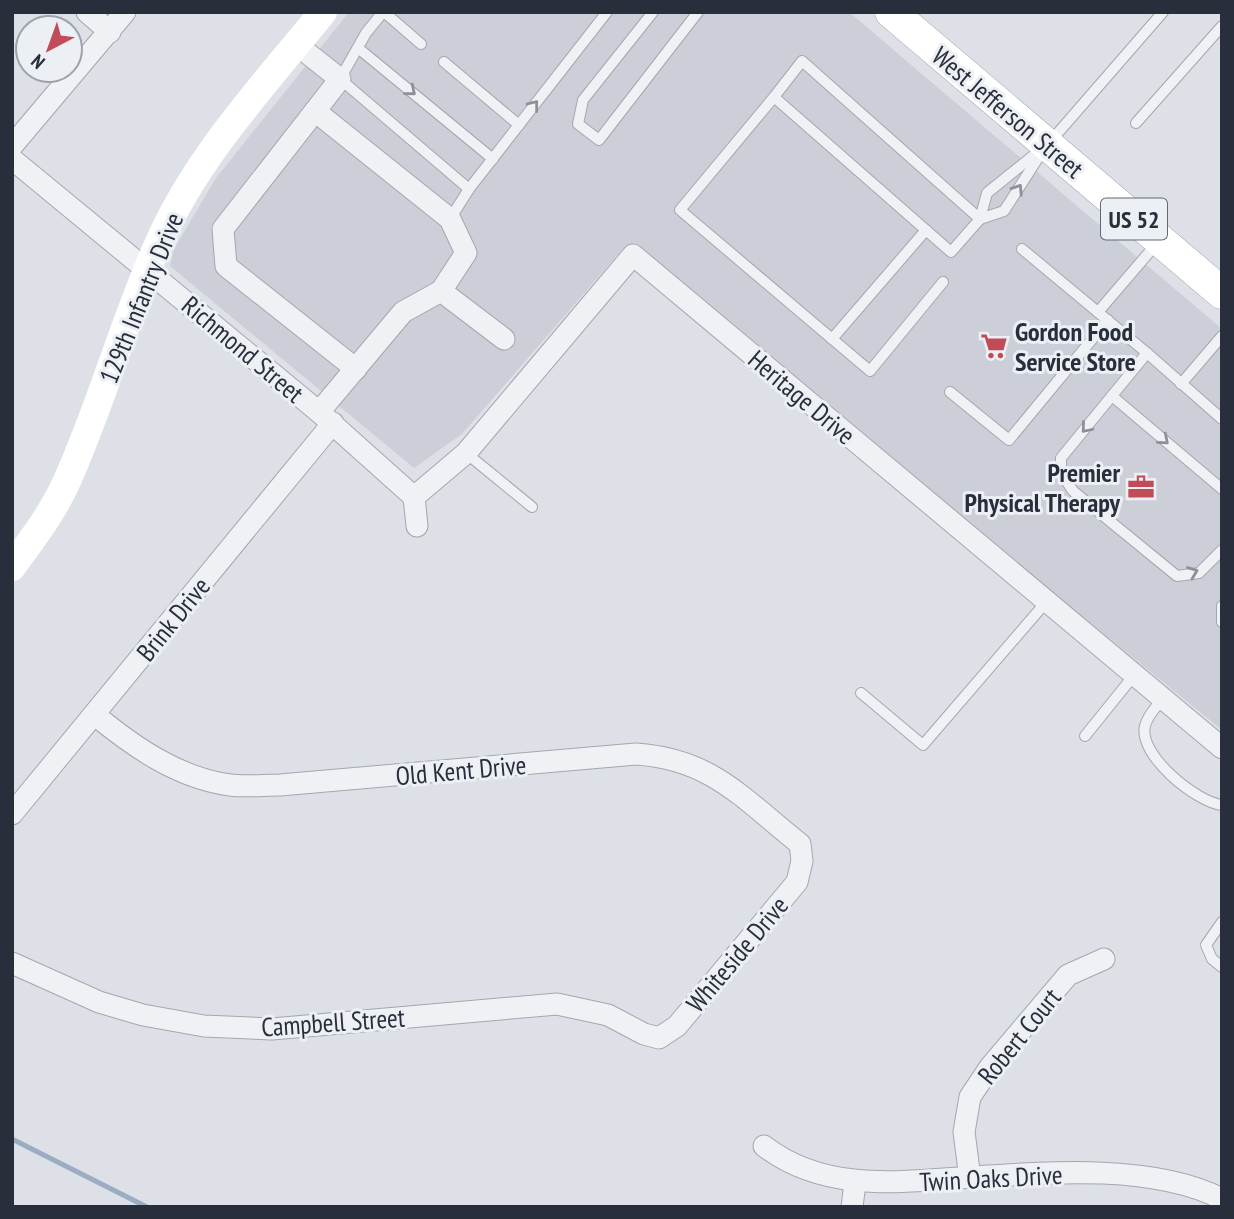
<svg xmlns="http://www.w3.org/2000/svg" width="1234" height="1219" font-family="'PT Sans Narrow',sans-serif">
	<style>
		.built { fill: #cccfd7 }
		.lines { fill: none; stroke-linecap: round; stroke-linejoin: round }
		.stream { stroke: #9bacc3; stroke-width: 5 }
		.lane-casing { stroke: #a3a7af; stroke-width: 12 }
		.street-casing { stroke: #a3a7af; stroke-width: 23 }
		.primary-casing { stroke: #9ea4b0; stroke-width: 33 }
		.lane { stroke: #f0f1f4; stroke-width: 10 }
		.street { stroke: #f0f1f4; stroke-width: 21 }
		.secondary { stroke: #fff; stroke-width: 28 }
		.primary { stroke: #fff; stroke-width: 32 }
		.oneway { stroke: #8c9098 }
		.labels { text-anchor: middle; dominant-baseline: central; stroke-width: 6; stroke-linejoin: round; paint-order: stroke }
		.shield { fill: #eceff4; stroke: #636872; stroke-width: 2 }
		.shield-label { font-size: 24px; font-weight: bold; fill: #282e3b }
		.street-label { font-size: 26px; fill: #282e3b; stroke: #eceff4 }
		.poi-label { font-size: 26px; font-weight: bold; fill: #282e3b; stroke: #eceff4; text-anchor: start }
	</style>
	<rect width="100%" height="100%" fill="#dde0e6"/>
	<!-- built -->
	<polygon class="built" points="349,12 849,12 1222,329 1222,730 626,245 462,434 414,468 170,266 174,249 216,178"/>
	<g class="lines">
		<!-- stream -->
		<polyline class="stream" points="12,1139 147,1207"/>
		<defs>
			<g id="lane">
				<polyline points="383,12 366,33 340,79 469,189"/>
				<polyline points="384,12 421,44"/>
				<polyline points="653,12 583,100 578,124 599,140 698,12"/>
				<polyline points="358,48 493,159"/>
				<polyline points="444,62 519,125"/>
				<polyline points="774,97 680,210 870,371 943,282"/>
				<polyline points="1136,123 1222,26"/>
				<polyline points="1050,142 1163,12"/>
				<polyline points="450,219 469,189 607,12"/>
				<polyline points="980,219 802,61 774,97 951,252 980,219 987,193 1044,147"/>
				<polyline points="980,219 1004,211 1040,155"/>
				<polyline points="1022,249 1147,353"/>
				<polyline points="1098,312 1158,242"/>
				<polyline points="832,339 926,230"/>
				<polyline points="1181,384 1222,336"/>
				<polyline points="950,392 1009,440 1108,320"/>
				<polyline points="1112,396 1222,489"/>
				<polyline points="1222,419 1147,353 1061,458 1061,473 1073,491 1177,576 1199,573 1222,550"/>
				<polyline points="466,453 532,507"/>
				<polyline points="1222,606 1222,622"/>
				<polyline points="861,693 923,745 1047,601"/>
				<path d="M1163 698C1157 706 1147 716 1145 726 1138 755 1196 802 1222 805"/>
				<polyline points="1085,736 1135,674"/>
				<polyline points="1222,922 1206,945 1212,959 1222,967"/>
			</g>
			<g id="street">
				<polyline points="87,12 110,32"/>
				<polyline points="297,45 340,79 223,229 226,266 356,369"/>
				<polyline points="315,111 450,219 466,253 441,291"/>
				<polyline points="12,146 125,12"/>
				<polyline points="12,159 319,412 414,497 417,526"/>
				<polyline points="319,412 403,312 441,291 504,339"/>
				<polyline points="414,497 466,453 633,255 1222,748"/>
				<polyline points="12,814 333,423"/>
				<path d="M12 963 99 1002 143 1015 204 1026 272 1029 557 1004 608 1015 644 1034 659 1038 677 1026 797 882 802 861 800 844C743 799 712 759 636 754L280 785C264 785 246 787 230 785 178 778 134 747 95 715"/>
				<path d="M764 1146C821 1190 891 1183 959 1178 1037 1173 1150 1162 1222 1199"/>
				<polyline points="970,1178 964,1132 970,1097 990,1067 1068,975 1104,959"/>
				<polyline points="852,1207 855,1183"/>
			</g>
			<polyline id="primary" points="891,12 1222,293"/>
		</defs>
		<!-- lane casing -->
		<use href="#lane" class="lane-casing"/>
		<!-- street casing -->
		<use href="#street" class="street-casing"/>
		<!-- primary casing -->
		<use href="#primary" class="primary-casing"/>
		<!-- lane -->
		<use href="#lane" class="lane"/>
		<!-- street -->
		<use href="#street" class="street"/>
		<!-- secondary -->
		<path class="secondary" d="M12 567C31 541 53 512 66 483 102 404 124 319 160 240 198 155 265 84 323 12"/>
		<!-- primary -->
		<use href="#primary" class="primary"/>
	</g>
	<!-- one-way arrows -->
	<defs><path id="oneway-chevron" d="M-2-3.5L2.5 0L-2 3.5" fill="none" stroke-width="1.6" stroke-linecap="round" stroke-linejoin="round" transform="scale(1.75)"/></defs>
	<g class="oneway">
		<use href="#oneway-chevron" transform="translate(411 91) rotate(39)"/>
		<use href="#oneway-chevron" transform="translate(534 105) rotate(-52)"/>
		<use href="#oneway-chevron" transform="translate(1018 189) rotate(-57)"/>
		<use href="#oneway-chevron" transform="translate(1086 428) rotate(130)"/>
		<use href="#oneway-chevron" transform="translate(1164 440) rotate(40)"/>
		<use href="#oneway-chevron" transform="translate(1193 572) rotate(-21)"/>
	</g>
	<!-- icons -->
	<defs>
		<symbol id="supermarket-bare" viewBox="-9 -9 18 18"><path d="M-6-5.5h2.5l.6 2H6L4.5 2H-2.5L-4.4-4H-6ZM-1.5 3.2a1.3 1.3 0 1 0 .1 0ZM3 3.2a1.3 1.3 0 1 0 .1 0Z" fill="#c14c58" stroke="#eceff4" stroke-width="2.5" paint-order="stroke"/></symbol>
		<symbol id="office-bare" viewBox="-9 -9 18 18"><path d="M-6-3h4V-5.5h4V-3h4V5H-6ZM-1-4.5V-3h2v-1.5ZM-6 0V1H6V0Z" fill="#c14c58" stroke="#eceff4" stroke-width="2.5" paint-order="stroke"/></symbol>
	</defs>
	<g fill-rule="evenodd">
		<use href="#supermarket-bare" x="975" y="327" width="38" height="38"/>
		<use href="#office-bare" x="1122" y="468" width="38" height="38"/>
	</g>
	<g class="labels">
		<!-- shield labels -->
		<rect class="shield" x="1101" y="198.5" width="66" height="41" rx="5"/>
		<g class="shield-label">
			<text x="1134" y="219">US 52</text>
		</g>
		<!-- street labels -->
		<g class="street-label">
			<text transform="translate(1008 112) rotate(40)">West Jefferson Street</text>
			<text transform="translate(141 298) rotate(-68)">129th Infantry Drive</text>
			<text transform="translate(243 349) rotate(40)">Richmond Street</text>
			<text transform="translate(802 397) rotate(40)">Heritage Drive</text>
			<text transform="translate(173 619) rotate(-51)">Brink Drive</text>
			<text transform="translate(461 770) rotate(-5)">Old Kent Drive</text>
			<text transform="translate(737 954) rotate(-50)">Whiteside Drive</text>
			<text transform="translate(333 1022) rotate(-4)">Campbell Street</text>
			<text transform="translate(1019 1036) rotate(-51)">Robert Court</text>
			<text transform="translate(991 1178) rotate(-3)">Twin Oaks Drive</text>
		</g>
		<!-- poi labels -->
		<g class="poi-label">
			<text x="1015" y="331">Gordon Food<tspan x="1015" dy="30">Service Store</tspan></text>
			<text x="1120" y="472" text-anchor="end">Premier<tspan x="1120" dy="30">Physical Therapy</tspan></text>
		</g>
	</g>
	<!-- border -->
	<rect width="1234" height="1219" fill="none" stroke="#282e3b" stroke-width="28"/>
	<!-- north arrow -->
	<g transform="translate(49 49) rotate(221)"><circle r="33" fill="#eceff4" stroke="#9ea2aa" stroke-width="2"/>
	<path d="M0-5L12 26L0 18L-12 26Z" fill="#c14c58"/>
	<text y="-10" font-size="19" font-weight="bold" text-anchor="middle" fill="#282e3b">N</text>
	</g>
</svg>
